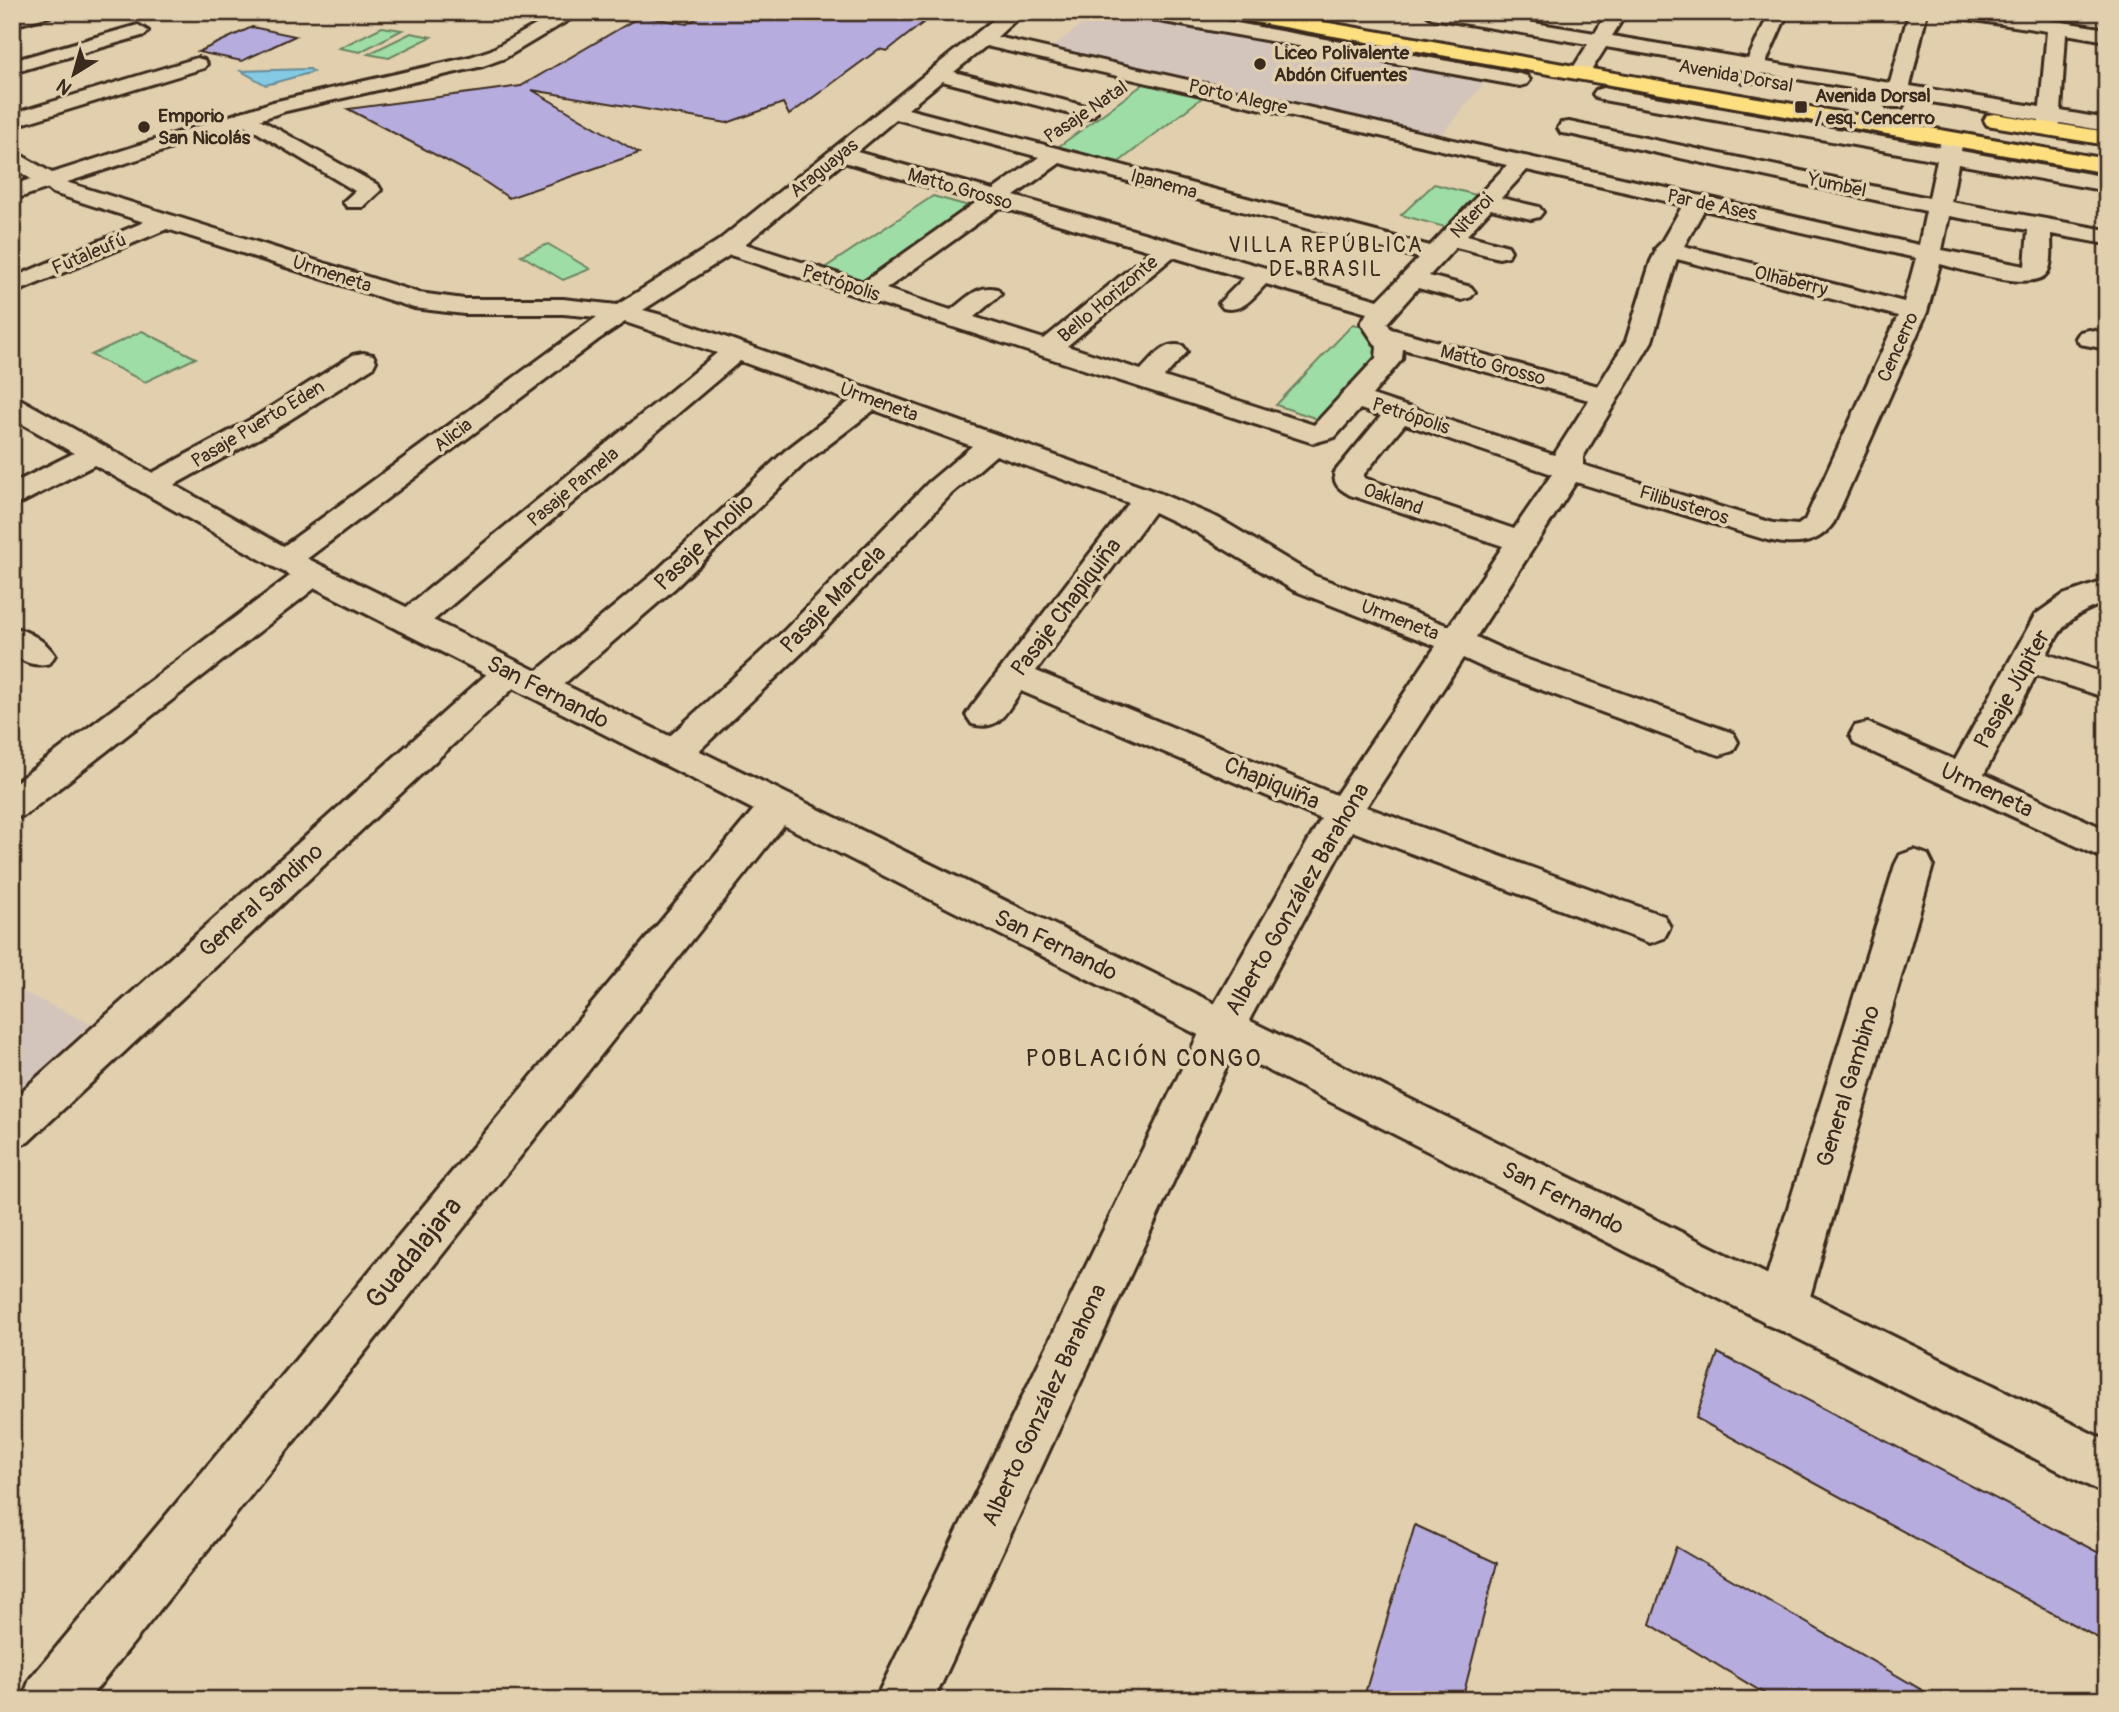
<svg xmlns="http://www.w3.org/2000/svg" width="2119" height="1712" font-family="Pangolin,sans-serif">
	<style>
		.built { fill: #d4c5bc }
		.green { fill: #9edda6; stroke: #6c8462; stroke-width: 2 }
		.water { fill: #84cae5; stroke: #678a95; stroke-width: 2 }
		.building { fill: #b6adde; stroke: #3b2a1e; stroke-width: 2 }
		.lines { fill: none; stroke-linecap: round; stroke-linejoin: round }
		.street-casing { stroke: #3b2a1e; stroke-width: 6 }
		.secondary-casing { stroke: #3b2a1e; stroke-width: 6 }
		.primary-casing { stroke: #3b2a1e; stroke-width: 6 }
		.street { fill: #e1cfad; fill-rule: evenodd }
		.secondary { fill: #e1cfad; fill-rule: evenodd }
		.primary { fill: #fddf80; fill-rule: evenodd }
		.poi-dot { fill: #3b2a1e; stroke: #e1cfad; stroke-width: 2.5 }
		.labels { text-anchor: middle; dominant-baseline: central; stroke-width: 7; stroke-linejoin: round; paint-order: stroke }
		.far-poi-label { font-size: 19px; font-weight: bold; fill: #3b2a1e; stroke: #e1cfad; text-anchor: start }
		.far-street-label { font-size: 19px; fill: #3b2a1e; stroke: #e1cfad }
		.far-neighbourhood-label { font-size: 21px; letter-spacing: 2px; fill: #3b2a1e; stroke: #e1cfad }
		.street-label { font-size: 23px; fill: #3b2a1e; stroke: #e1cfad }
		.neighbourhood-label { font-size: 24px; letter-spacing: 2px; fill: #3b2a1e; stroke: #e1cfad }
		.near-street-label { font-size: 28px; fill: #3b2a1e; stroke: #e1cfad }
	</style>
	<rect width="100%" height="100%" fill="#e1cfad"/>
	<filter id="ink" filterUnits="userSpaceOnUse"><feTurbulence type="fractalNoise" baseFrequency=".0143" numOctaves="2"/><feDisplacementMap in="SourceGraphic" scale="14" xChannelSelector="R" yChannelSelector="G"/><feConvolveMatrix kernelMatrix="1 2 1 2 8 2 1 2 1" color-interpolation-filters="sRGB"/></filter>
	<g filter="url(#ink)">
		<!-- built -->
		<g class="built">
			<polygon points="1098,12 1113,12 1487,80 1440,136 1051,48"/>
			<polygon points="12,987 91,1024 12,1098"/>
		</g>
		<!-- green -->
		<g class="green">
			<polygon points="382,27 402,30 360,52 339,48"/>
			<polygon points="411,33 431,37 389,58 368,54"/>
			<polygon points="1145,83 1203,97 1119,162 1058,147"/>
			<polygon points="1434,184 1480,196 1448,228 1401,215"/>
			<polygon points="933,196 972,207 860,284 820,271"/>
			<polygon points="548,244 590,269 563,280 521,255"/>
			<polygon points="1353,324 1397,336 1321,420 1276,405"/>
			<polygon points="142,331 196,358 145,382 91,355"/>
		</g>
		<!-- water -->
		<polygon class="water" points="310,69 313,72 266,85 241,71"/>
		<!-- building -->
		<g class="building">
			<polygon points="707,12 937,12 887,51 879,49 789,115 783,103 727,123 532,90 639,153 509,198 476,176 348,109 521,86 641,16 687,24"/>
			<polygon points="252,27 295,36 242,61 198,52"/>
			<polygon points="1718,1353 2107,1557 2107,1643 1696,1418"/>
			<polygon points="1415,1525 1497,1563 1462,1700 1363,1700"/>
			<polygon points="1676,1547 1939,1700 1775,1700 1650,1624"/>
		</g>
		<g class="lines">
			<defs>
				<g id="street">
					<polygon points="20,12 52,12 50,16 12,26 12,14"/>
					<path d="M1003 12H1024L997 37 1919 245 1926 211 1569 134 1561 133 1558 128 1561 123 1569 122 1929 198 1937 160 1603 100 1596 98 1593 94 1596 90 1603 88 1939 147 1944 134H1960L1963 139 1961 151 2107 177V191L1958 164 1951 202 2107 230V244L2051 234C2051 245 2053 264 2047 273 2033 293 1961 269 1940 264L1927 312 1834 522C1818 546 1794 546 1767 540L1576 482 1476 637 1517 656 1733 733 1738 742 1733 751 1720 755 1707 751 1493 672 1463 658 1366 807 1664 916 1670 927 1664 938 1650 943 1636 938 1352 831 1241 1035 934 1700H875L1208 1015 1321 819 1021 691C1006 711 1000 732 972 724L966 715 972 706 1129 503 996 455 950 495 808 647 686 763 673 767 660 763 655 754 660 745 784 631 928 483 972 446 874 410 805 463 674 589 551 695 539 699 527 695 522 687 527 679 652 575 785 451 850 401 740 361 422 630 410 633 398 630 393 622 398 614 717 353 625 322 599 339 296 567 285 570 274 567 269 560 274 553 597 317 563 314H464L414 308 167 229 12 294V278L144 222 53 193 37 180 40 175H56L69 183 419 293 464 299H563L617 305 718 241ZM986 46 1507 165 1430 246 908 109 942 81 1086 118 1093 116 1097 112 1093 108 954 72ZM896 119 1039 157 993 190 857 152ZM844 162 978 201 864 282 745 244ZM1060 163 1419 258 1378 300 1014 196ZM1527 170 1683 205 1661 243 1655 249 1656 251 1651 261 1626 341 1598 386 1391 329 1387 323 1418 288 1462 300 1471 297 1475 292 1471 287 1429 276 1456 247 1499 258 1508 256 1511 251 1508 246 1467 235 1491 209 1531 219 1539 217 1543 212 1539 207 1501 198ZM1000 207 1151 251 1044 339 974 317 1001 294 997 289C978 284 966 299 951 310L886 289ZM1704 210 1916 258 1904 302 1684 246ZM1949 216 2028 230 2025 266 1942 250ZM730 255 1313 443 1335 437 1360 409 1381 416 1334 473C1334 486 1340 489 1350 495L1503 546 1449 626 1315 576 1218 518 1159 493 669 317 643 310ZM1173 257 1244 278 1219 303 1223 308C1243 313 1253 297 1266 284L1367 313 1361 323 1377 347 1376 358 1314 425 1164 377 1187 352 1183 346C1163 341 1154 357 1141 370L1067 346ZM1677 259 1898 316 1805 520 1798 525 1773 523 1583 465V457L1652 341ZM1403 349 1589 400 1554 455 1372 395 1402 359ZM1405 424 1552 474 1514 529 1364 478V474ZM1154 512 1196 532 1293 590 1436 646 1336 795 1036 671Z"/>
					<polygon points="1133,12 1175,12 1520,74 1527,76 1530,80 1527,84 1520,86 1142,18"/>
					<polygon points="1423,12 1467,12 1595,33 1608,12 1627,12 1612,36 1748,59 1770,12 1788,12 1766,62 1890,83 1909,12 1927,12 1910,86 2040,107 2047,31 1961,18 1952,12 1998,12 2107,29 2107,41 2066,34 2061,111 2107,119 2107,131 2060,123 2057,134 2041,134 2038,129 2039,120 1907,98 1902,107 1888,107 1885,103 1887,94 1761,73 1756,82 1742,82 1739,78 1743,70 1606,47 1587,77 1573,77 1570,73 1588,44 1432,18"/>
					<polygon points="138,25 148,31 145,35 12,73 12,61"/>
					<polygon points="197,58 204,60 207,64 204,68 12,127 12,114"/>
					<polygon points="245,111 378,185 381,190 363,207 347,207 343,202 355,191 238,121 234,117 238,113"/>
					<polygon points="2089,330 2107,333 2107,349 2080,344 2076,338 2080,332"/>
					<polygon points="363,353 373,355 376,361 373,367 272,431 163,491 152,494 141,491 137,485 141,479 252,419 353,355"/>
					<polygon points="96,444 106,447 111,453 106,459 23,502 12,505 12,484 86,447"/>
					<polygon points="313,564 324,567 329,574 324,581 25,815 12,819 12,785 302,567"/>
					<path d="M2107 580V602C2073 614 2063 623 2047 654L2107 674V698L2036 675 1984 774 2107 830V860L1855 744 1850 735 1855 726 1868 723 1955 760 2035 615 2063 595Z"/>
					<path d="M12 627C28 631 46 641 55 655L50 663C34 667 26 663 12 654Z"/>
					<polygon points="510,661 522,664 527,672 522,680 28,1142 12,1148 12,1100 498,664"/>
					<polygon points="778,792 791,796 797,806 791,816 88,1700 22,1700 30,1679 765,796"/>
					<polygon points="1914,850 1928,855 1933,865 1807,1307 1799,1324 1782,1331 1765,1324 1757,1307 1895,865 1900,855"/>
				</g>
				<g id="secondary">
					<polygon points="559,12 582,12 505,58 483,66 286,111 12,200 12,185 31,179 12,167 12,150 52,173 273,102 470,57 491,50"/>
					<polygon points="12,398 22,400 296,553 2107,1441 2107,1495 274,567 12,418"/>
				</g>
				<g id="primary">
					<polygon points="1223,12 1266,12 2107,159 2107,173 1232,18"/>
					<polygon points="1995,114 2107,132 2107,145 1987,125 1984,120 1987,115"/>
				</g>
			</defs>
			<!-- street casing -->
			<use href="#street" class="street-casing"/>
			<!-- secondary casing -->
			<use href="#secondary" class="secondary-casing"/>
			<!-- primary casing -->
			<use href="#primary" class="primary-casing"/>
			<!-- street -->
			<use href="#street" class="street"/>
			<!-- secondary -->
			<use href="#secondary" class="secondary"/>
			<!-- primary -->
			<use href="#primary" class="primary"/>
		</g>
	</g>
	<!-- markers -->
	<g class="poi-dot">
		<circle cx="1260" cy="64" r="7"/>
		<rect x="1794" y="100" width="14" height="14" rx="3.5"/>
		<circle cx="144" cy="127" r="7"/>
	</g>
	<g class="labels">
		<!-- far-poi labels -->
		<g class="far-poi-label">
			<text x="1274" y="53">Liceo Polivalente<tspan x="1274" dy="22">Abdón Cifuentes</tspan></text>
			<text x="1815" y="96">Avenida Dorsal<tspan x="1815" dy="22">/ esq. Cencerro</tspan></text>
			<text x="158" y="116">Emporio<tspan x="158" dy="22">San Nicolás</tspan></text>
		</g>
		<!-- far-street labels -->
		<g class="far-street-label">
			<text transform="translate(1736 76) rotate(10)">Avenida Dorsal</text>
			<text transform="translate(1238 97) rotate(13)">Porto Alegre</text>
			<text transform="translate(1086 112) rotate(-34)">Pasaje Natal</text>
			<text transform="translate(824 168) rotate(-39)">Araguayas</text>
			<text transform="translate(1164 184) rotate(15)">Ipanema</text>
			<text transform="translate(1837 185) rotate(12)">Yumbel</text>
			<text transform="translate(960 189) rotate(16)">Matto Grosso</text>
			<text transform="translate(1712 205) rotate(12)">Par de Ases</text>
			<text transform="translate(1472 216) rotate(-47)">Niteroi</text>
			<text transform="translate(89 254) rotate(-23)">Futaleufú</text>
			<text transform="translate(332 274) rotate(18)">Urmeneta</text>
			<text transform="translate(1791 281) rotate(14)">Olhaberry</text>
			<text transform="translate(841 283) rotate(18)">Petrópolis</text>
			<text transform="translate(1108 299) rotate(-40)">Bello Horizonte</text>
			<text transform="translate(1898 347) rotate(-66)">Cencerro</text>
			<text transform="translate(1493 365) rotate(15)">Matto Grosso</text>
			<text transform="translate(879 402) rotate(20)">Urmeneta</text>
			<text transform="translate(1411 416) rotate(18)">Petrópolis</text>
			<text transform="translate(258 424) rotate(-31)">Pasaje Puerto Eden</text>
			<text transform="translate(453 435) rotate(-37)">Alicia</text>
			<text transform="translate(573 487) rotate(-40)">Pasaje Pamela</text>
			<text transform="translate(1393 499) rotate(19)">Oakland</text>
			<text transform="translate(1684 505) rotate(17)">Filibusteros</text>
			<text transform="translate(1400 620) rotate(21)">Urmeneta</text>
		</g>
		<!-- far-neighbourhood labels -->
		<g class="far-neighbourhood-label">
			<text x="1326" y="245">VILLA REPÚBLICA<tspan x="1326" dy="24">DE BRASIL</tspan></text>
		</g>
		<!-- street labels -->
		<g class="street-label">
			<text transform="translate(704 542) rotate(-44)">Pasaje Anolio</text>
			<text transform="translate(833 599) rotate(-46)">Pasaje Marcela</text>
			<text transform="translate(1066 607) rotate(-53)">Pasaje Chapiquiña</text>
			<text transform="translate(2012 689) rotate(-61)">Pasaje Júpiter</text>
			<text transform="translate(548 692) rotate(27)">San Fernando</text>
			<text transform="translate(1272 783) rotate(23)">Chapiquiña</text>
			<text transform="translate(1987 790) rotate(25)">Urmeneta</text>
			<text transform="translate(1297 899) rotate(-60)">Alberto González Barahona</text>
			<text transform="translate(261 900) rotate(-42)">General Sandino</text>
			<text transform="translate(1056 945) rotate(26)">San Fernando</text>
			<text transform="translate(1848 1086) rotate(-73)">General Gambino</text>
			<text transform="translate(1563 1198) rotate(27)">San Fernando</text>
			<text transform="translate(1044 1405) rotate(-65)">Alberto González Barahona</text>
		</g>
		<!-- neighbourhood labels -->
		<g class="neighbourhood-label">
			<text x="1144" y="1058">POBLACIÓN CONGO</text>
		</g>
		<!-- near-street labels -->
		<g class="near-street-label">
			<text transform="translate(414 1253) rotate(-51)">Guadalajara</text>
		</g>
	</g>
	<!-- margin -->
	<rect width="2119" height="1712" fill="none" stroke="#e1cfad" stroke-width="42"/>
	<rect x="21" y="21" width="2077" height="1670" fill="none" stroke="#3b2a1e" stroke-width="2.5" filter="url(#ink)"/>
	<!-- north arrow -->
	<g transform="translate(74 74) rotate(217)" stroke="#e1cfad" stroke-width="5" paint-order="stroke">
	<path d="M0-5L12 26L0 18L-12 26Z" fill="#3b2a1e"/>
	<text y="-10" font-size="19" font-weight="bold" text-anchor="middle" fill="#3b2a1e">N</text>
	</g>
</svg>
